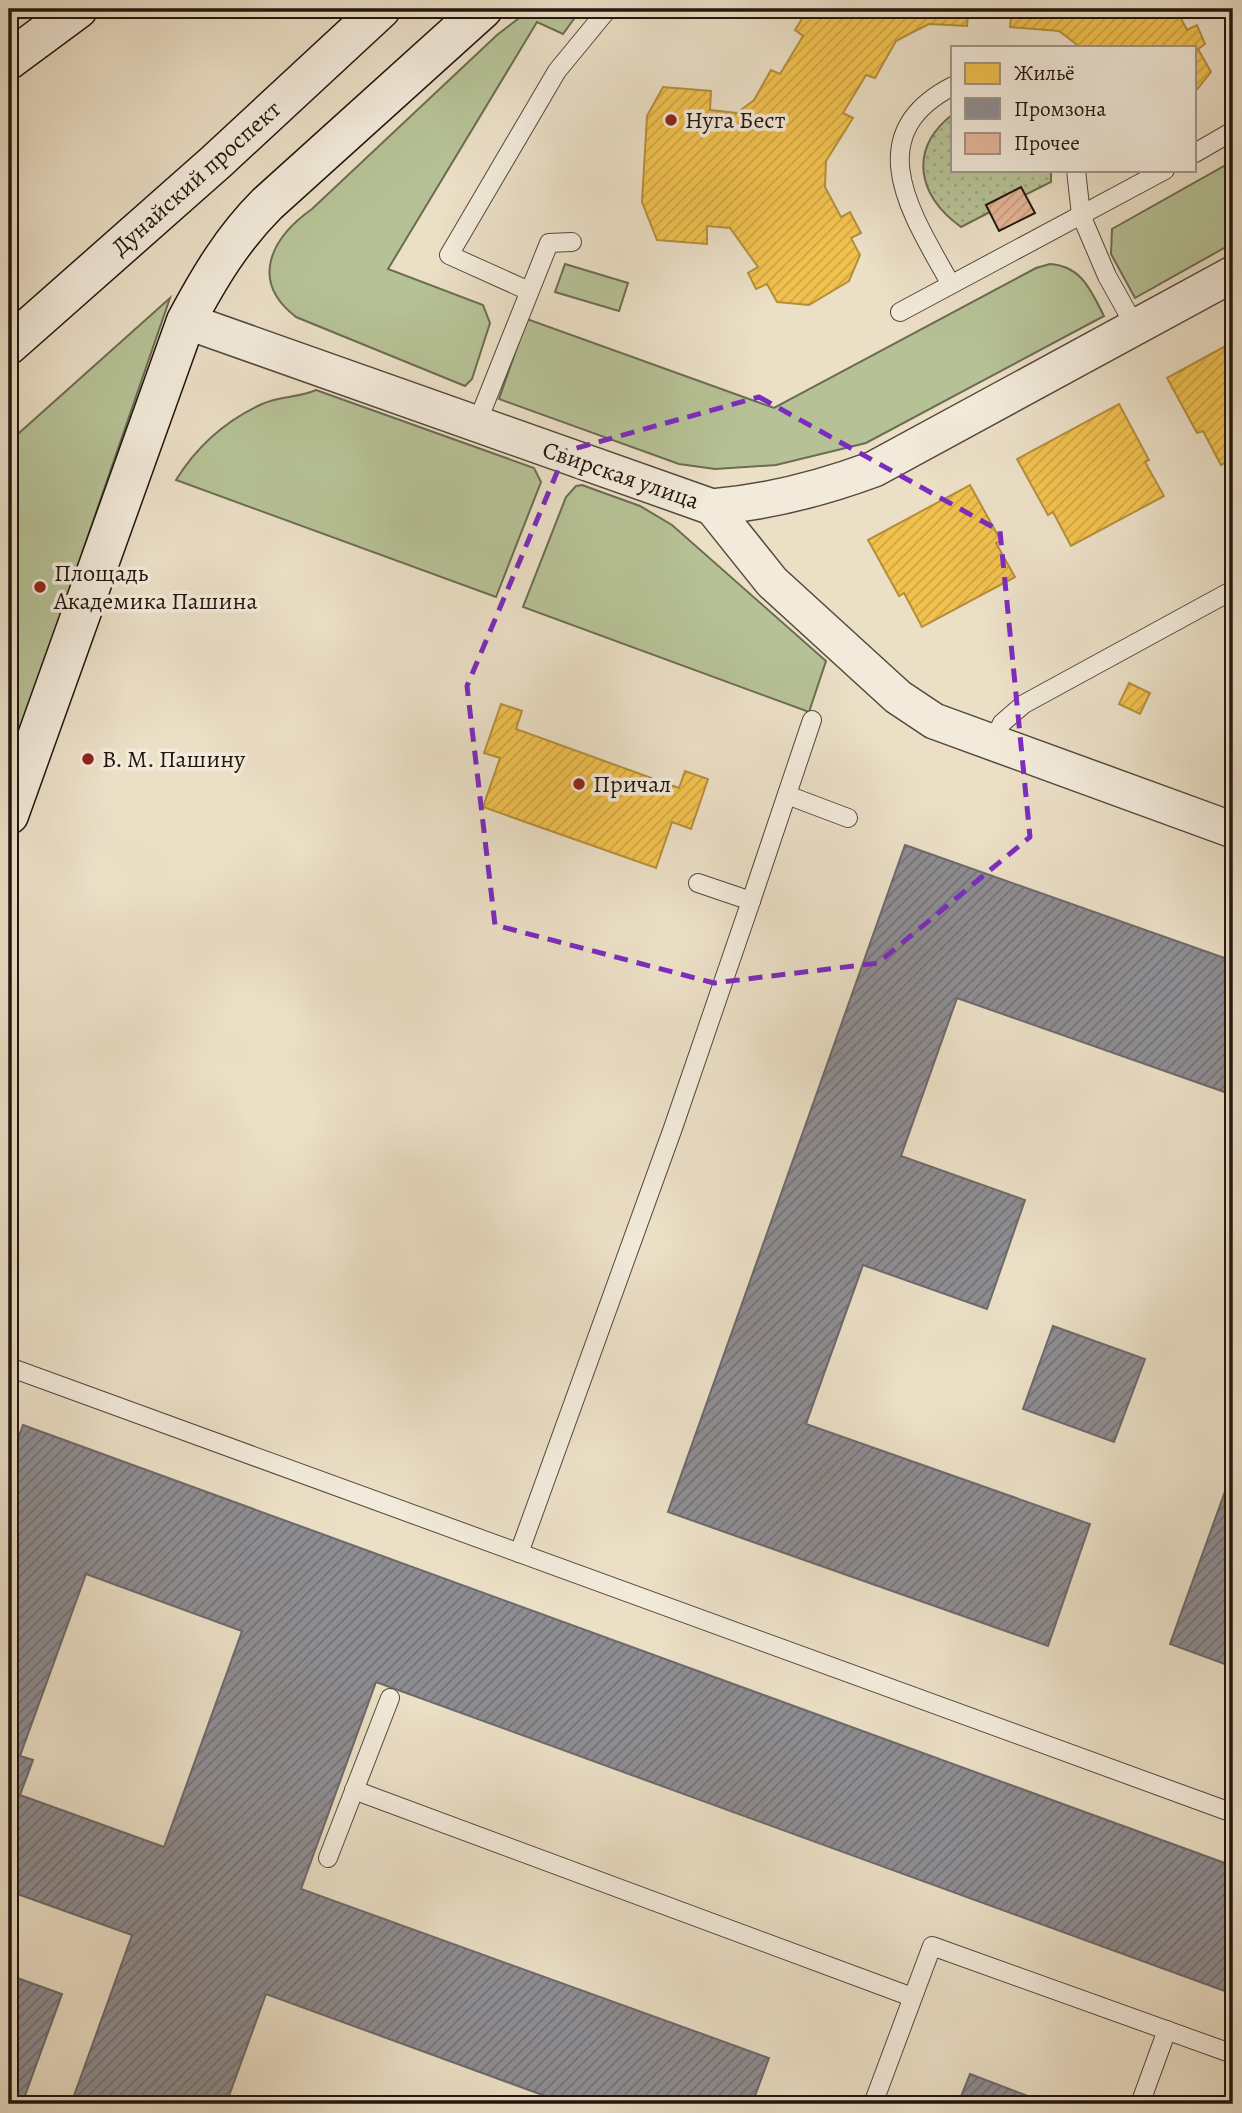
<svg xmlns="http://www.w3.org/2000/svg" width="1242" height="2113" font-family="Alegreya,serif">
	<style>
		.grass { fill: #b6c296; stroke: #6c6c52; stroke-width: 2 }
		.park { fill: url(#park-dots); stroke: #6c6c52; stroke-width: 2 }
		.homes { fill: url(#homes-hatch); stroke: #b48e3b; stroke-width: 2 }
		.industry { fill: url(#industry-hatch); stroke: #6d696b; stroke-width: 2; fill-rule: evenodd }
		.building { fill: url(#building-hatch); stroke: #22160f; stroke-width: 2 }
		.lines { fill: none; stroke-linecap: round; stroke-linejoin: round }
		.service-casing { stroke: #54483d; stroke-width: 20 }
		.minor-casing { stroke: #54483d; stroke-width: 38 }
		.secondary-casing { stroke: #22160f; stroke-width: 41 }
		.service { stroke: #f2eada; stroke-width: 18 }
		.minor { stroke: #f2eada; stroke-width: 35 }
		.secondary { stroke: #f2eada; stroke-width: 38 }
		.marked { fill: none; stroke: #7b2cbf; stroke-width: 5; stroke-dasharray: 14 9; stroke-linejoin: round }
		.poi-dot { fill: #8f2418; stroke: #f2eada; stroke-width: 2.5 }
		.labels { text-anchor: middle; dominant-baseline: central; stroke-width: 7; stroke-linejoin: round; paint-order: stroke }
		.poi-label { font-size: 24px; fill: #22160f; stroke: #f2eada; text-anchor: start }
		.street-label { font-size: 24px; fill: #22160f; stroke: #f2eada }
	</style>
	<defs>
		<pattern id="park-dots" width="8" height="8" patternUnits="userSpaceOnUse" patternTransform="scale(1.75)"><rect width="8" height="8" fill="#b6c296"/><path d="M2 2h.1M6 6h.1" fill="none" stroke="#9ca680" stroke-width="1.8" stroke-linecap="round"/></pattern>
		<pattern id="homes-hatch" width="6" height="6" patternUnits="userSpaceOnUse" patternTransform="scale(1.75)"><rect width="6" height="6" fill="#f2c14e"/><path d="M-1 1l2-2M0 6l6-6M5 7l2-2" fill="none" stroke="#cfa543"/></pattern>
		<pattern id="industry-hatch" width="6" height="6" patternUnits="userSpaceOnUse" patternTransform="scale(1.75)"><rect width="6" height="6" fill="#8d8d92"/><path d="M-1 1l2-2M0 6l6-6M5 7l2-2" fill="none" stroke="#737276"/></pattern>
		<pattern id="building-hatch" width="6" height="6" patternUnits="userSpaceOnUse" patternTransform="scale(1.75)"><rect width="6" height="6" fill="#e6b69a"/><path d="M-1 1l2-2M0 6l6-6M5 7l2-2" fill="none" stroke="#c59c84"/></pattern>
	</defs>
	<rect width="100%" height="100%" fill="#ebdfc6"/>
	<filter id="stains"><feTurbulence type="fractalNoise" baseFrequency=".00286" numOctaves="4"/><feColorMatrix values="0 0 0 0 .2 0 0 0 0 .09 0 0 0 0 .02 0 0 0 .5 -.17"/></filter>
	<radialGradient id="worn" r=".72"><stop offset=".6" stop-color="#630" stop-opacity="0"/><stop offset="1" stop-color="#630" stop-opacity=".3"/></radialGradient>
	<!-- grass -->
	<g class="grass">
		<path d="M531 9H581L563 34 537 22 388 269 483 305 490 323 472 379 465 386 296 317C249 281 271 238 312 209L497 35Z"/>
		<polygon points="1233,161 1233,243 1135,298 1111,254 1112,229"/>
		<polygon points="565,264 628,283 619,311 555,292"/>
		<path d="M1050 264C1082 266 1091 291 1104 316L866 443 776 465 715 469 679 464 499 399 527 319 774 408 1036 268Z"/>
		<polygon points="170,298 20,733 9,730 9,442"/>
		<path d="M316 390 534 468 541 482 496 597 176 480C197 446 225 421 262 404 279 396 298 398 316 390Z"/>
		<polygon points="582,485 640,506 672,525 826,661 809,712 523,607 566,497 576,486"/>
	</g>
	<!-- park -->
	<path class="park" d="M953 114V170H1051V182L1025 195 986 205 990 212 961 227C917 195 908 149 953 114Z"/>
	<!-- homes -->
	<g class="homes">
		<polygon points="808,9 1176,9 1187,30 1197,25 1205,44 1198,49 1211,72 1195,92 1195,47 1080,47 1059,31 1010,27 1011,17 968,15 967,26 929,24 911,33 896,41 875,78 866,75 843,113 853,118 826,161 825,187 841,217 850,212 861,233 851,238 860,255 849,281 809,305 777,302 767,284 756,289 748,273 758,267 730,228 707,226 707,244 657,240 642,202 647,116 663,87 711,91 710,110 737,113 754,100 771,70 780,74 803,36 795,30"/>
		<polygon points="1233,342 1233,458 1221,465 1203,431 1197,433 1167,378"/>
		<polygon points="1119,404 1149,460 1145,462 1164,496 1071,546 1053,512 1048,515 1017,459"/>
		<polygon points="970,485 1001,541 996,543 1015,577 922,627 904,593 899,596 868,540"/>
		<polygon points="1129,683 1150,693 1140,714 1119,704"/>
		<polygon points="501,704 522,711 516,729 679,788 685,771 708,779 691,829 672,822 656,868 483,807 500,758 484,753"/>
	</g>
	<!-- industry -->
	<g class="industry">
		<polygon points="905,845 1233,961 1233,1095 957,998 901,1156 1025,1200 987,1309 863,1265 806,1424 1090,1524 1048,1646 668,1512"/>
		<polygon points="1053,1326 1145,1359 1114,1442 1023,1409"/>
		<path d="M23 1425 1233 1866V1994L376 1682 301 1889 769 2058 752 2104H567L266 1994 226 2104H71L132 1935 9 1891V1463ZM86 1574 242 1631 164 1847 20 1795 33 1760 20 1756Z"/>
		<polygon points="1227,1486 1233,1489 1233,1667 1170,1644"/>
		<polygon points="9,1975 62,1994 23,2101 9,2096"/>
		<polygon points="970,2074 1049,2104 958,2104"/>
	</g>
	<!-- building -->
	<polygon class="building" points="1021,187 1035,213 999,231 986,205"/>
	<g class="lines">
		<defs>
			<g id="service">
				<polyline points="1195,153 1233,131"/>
				<polyline points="1076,170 1081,215 1107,276 1136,328"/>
				<path d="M950 283C913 216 857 135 953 86"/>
				<polyline points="529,291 449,255 557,71 608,9"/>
				<polyline points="900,312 1165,170"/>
				<polyline points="477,423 549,243 572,242"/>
				<polyline points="993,742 1002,723 1024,704 1233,590"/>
				<polyline points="787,795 848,818"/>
				<polyline points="698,883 751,901 812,720"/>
				<polyline points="9,1367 1233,1813"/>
				<polyline points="519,1553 673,1128 751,901"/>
				<polyline points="354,1790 912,1997"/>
				<polyline points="328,1858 390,1698"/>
				<polyline points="873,2104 932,1946 1233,2054"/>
				<polyline points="1140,2104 1167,2030"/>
			</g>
			<g id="minor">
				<path d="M186 321 712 507C770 502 820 489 874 469L1233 274"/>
				<polyline points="712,507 772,582 898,697 934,721 1233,830"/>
			</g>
			<g id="secondary">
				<polyline points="9,60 78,9"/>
				<polyline points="9,345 216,162 381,9"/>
				<path d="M9 815 186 321C209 278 232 239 267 204L483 9"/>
			</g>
		</defs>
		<!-- service casing -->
		<use href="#service" class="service-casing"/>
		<!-- minor casing -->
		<use href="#minor" class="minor-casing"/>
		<!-- secondary casing -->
		<use href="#secondary" class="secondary-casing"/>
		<!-- service -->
		<use href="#service" class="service"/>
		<!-- minor -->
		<use href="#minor" class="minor"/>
		<!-- secondary -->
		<use href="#secondary" class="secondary"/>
	</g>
	<!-- marked area -->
	<path class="marked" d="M759 397 1000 531 1030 837 878 963 714 983 495 925 467 686 566 451Z"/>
	<!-- markers -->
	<g class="poi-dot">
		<circle cx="671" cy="120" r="7"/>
		<circle cx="40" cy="587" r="7"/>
		<circle cx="88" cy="759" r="7"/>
		<circle cx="579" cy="784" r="7"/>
	</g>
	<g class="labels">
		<!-- poi labels -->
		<g class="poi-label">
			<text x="685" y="120">Нуга Бест</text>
			<text x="54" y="573">Площадь<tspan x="54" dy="28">Академика Пашина</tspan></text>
			<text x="102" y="759">В. М. Пашину</text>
			<text x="593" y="784">Причал</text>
		</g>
		<!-- street labels -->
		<g class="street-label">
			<text transform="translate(196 178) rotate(-42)">Дунайский проспект</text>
			<text transform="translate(621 475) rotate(19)">Свирская улица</text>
		</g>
	</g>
	<!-- margin -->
	<rect width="1242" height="2113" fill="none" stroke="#ebdfc6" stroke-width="35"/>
	<rect x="10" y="10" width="1221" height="2092" fill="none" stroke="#22160f" stroke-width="3.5"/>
	<rect x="18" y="18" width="1207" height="2078" fill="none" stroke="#22160f" stroke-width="2"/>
	<!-- legend -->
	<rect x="951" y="46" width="245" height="126" fill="#f2eada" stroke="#9f9589" stroke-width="2"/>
	<rect x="965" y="63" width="35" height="21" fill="#f2c14e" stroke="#9f9589" stroke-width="2"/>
	<text x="1014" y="80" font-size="21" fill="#22160f">Жильё</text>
	<rect x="965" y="98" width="35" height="21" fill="#8d8d92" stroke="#9f9589" stroke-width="2"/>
	<text x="1014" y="116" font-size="21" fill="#22160f">Промзона</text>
	<rect x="965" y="133" width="35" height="21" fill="#e6b69a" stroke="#9f9589" stroke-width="2"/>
	<text x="1014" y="150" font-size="21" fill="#22160f">Прочее</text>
	<rect width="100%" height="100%" filter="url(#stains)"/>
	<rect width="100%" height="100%" fill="url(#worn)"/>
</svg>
